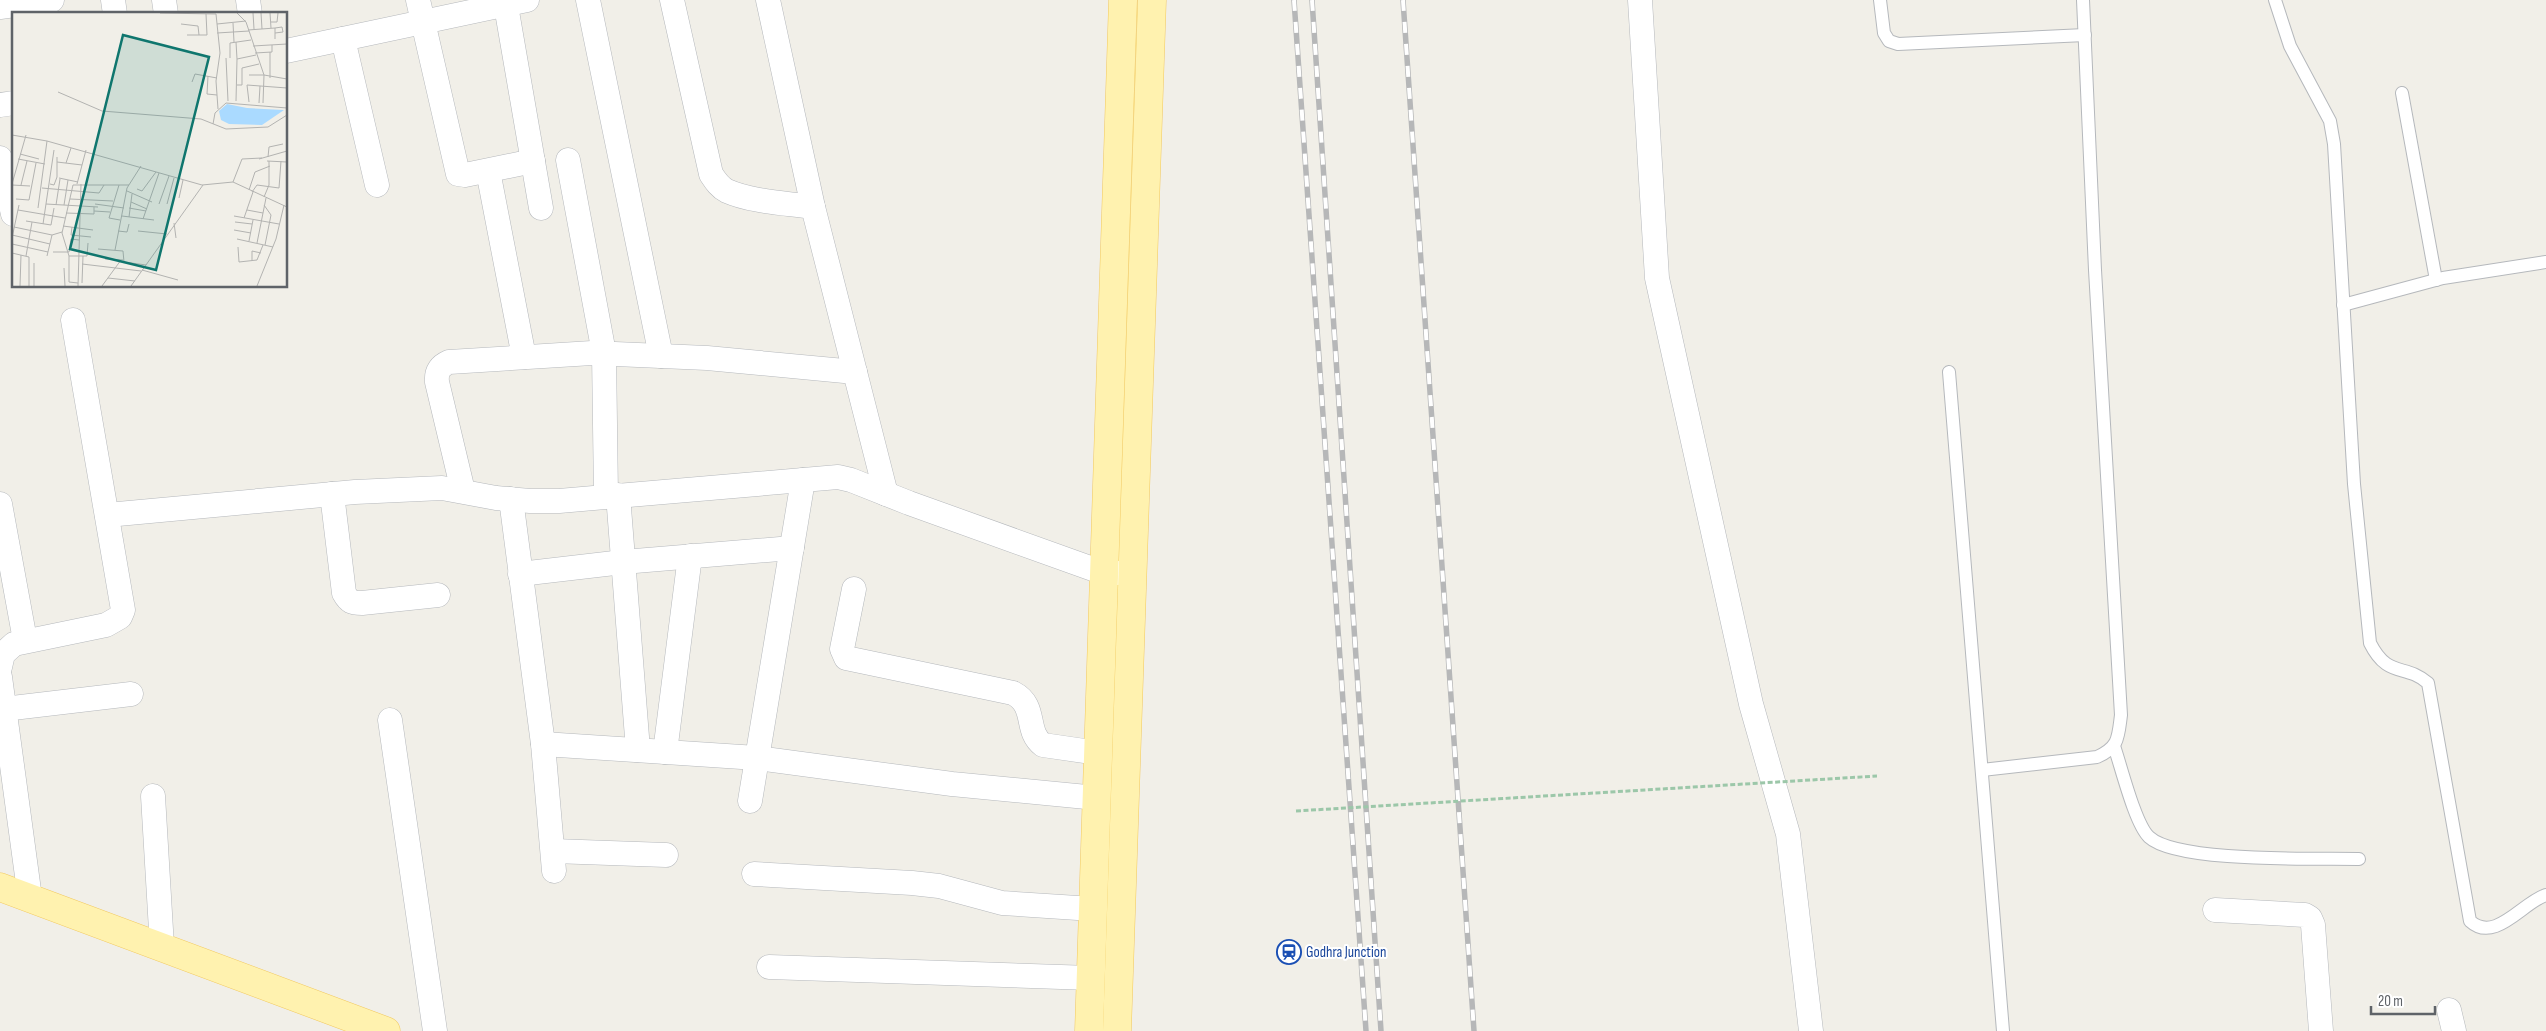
<svg xmlns="http://www.w3.org/2000/svg" width="2546" height="1031" font-family="'Sofia Sans Condensed',sans-serif">
	<style>
		.lines { fill: none; stroke-linecap: round; stroke-linejoin: round }
		.service-casing { stroke: #b5b8bc; stroke-width: 14 }
		.minor-casing { stroke: #b5b8bc; stroke-width: 25 }
		.primary-casing { stroke: #f2c960; stroke-width: 29 }
		.service { stroke: #fff; stroke-width: 12 }
		.minor { stroke: #fff; stroke-width: 24 }
		.primary { stroke: #fff2af; stroke-width: 28 }
		.rail-casing { stroke: #b6b7b8; stroke-width: 5.5 }
		.rail { stroke: #fff; stroke-width: 4; stroke-dasharray: 11; stroke-linecap: butt }
		.path-bridge { stroke: #9cc7a9; stroke-width: 3; stroke-dasharray: 5 2.5; stroke-linecap: butt }
		.labels { text-anchor: middle; dominant-baseline: central; stroke-width: 4; stroke-linejoin: round; paint-order: stroke }
		.transit-label { font-size: 15px; fill: #164399; stroke: #fff; text-anchor: start }
		.inset-road { fill: none; stroke: #b3b3b1; stroke-width: 1 }
		.view { fill: #0f766e; fill-opacity: 0.15; stroke: #0f766e; stroke-width: 2.5 }
		.inset-edge { fill: none; stroke: #5f6368; stroke-width: 2.5 }
	</style>
	<rect width="100%" height="100%" fill="#f1efe8"/>
	<g class="lines">
		<defs>
			<g id="service">
				<polyline points="1880,0 1884,33 1889,41 1898,44 2085,35"/>
				<path d="M2275 0 2290 46 2330 121 2334 144 2354 484 2370 643C2388 679 2405 663 2428 683L2470 921C2495 944 2523 902 2546 895"/>
				<polyline points="2402,93 2436,280"/>
				<polyline points="2343,305 2443,278 2546,262"/>
				<polyline points="1949,372 2003,1031"/>
				<path d="M2114 746C2121 766 2135 824 2149 837 2177 863 2317 858 2359 859"/>
				<path d="M1982 770 2097 757C2119 747 2118 738 2121 715L2095 270 2083 0"/>
			</g>
			<g id="minor">
				<polyline points="113,0 115,14"/>
				<polyline points="164,0 166,14"/>
				<polyline points="248,0 250,14"/>
				<polyline points="418,0 458,174 465,175 533,161"/>
				<polyline points="505,0 541,208"/>
				<polyline points="588,0 661,356"/>
				<path d="M672 0 711 174C715 180 719 187 727 191 752 202 786 203 813 207"/>
				<polyline points="768,0 813,207 886,494"/>
				<polyline points="1640,0 1657,278 1751,704 1788,834 1811,1031"/>
				<polyline points="0,7 52,0"/>
				<polyline points="343,39 377,185"/>
				<polyline points="286,51 527,0"/>
				<polyline points="0,105 14,103"/>
				<polyline points="0,158 13,214"/>
				<polyline points="568,160 604,353 606,496"/>
				<polyline points="488,171 524,357"/>
				<path d="M463 491 437 382C436 371 440 366 449 362L592 353 707 358 855 372"/>
				<path d="M332 494 344 593C349 602 352 603 362 603L438 595"/>
				<polyline points="618,495 638,750"/>
				<polyline points="511,499 543,744 554,871"/>
				<polyline points="0,504 25,640"/>
				<polyline points="107,515 355,492 442,488 496,498 530,501 559,501 838,477 851,480 909,503 1104,573 1122,573"/>
				<polyline points="520,574 623,562 792,548"/>
				<path d="M854 589 842 649 846 658 1013 693C1038 706 1024 731 1043 745L1098 753"/>
				<polyline points="0,667 3,654 14,644 106,625 120,617 123,610 73,320"/>
				<polyline points="0,677 30,898"/>
				<polyline points="4,709 131,694"/>
				<polyline points="390,720 435,1031"/>
				<polyline points="543,744 757,758 952,784 1097,798"/>
				<polyline points="665,752 690,556"/>
				<polyline points="153,796 162,947"/>
				<polyline points="750,801 803,480"/>
				<polyline points="553,851 666,855"/>
				<polyline points="754,874 912,883 939,886 1002,903 1093,909"/>
				<polyline points="2215,910 2305,915 2310,918 2313,925 2321,1031"/>
				<polyline points="769,967 1091,978"/>
				<polyline points="2449,1010 2454,1031"/>
			</g>
			<g id="primary">
				<polyline points="0,887 386,1031"/>
				<polyline points="1089,1031 1123,0"/>
				<polyline points="1117,1031 1152,0"/>
			</g>
		</defs>
		<!-- service casing -->
		<use href="#service" class="service-casing"/>
		<!-- minor casing -->
		<use href="#minor" class="minor-casing"/>
		<!-- primary casing -->
		<use href="#primary" class="primary-casing"/>
		<!-- service -->
		<use href="#service" class="service"/>
		<!-- minor -->
		<use href="#minor" class="minor"/>
		<!-- primary -->
		<use href="#primary" class="primary"/>
		<defs>
			<g id="rail">
				<polyline points="1294,0 1366,1031"/>
				<polyline points="1312,0 1381,1031"/>
				<polyline points="1403,0 1474,1031"/>
			</g>
		</defs>
		<!-- rail casing -->
		<use href="#rail" class="rail-casing"/>
		<!-- rail -->
		<use href="#rail" class="rail"/>
		<!-- path-bridge -->
		<polyline class="path-bridge" points="1296,811 1877,776"/>
	</g>
	<!-- icons -->
	<defs>
		<symbol id="station-ring" viewBox="-11 -11 22 22"><circle r="9.5" fill="#fff" stroke="#1a4fb4" stroke-width="1.5"/><path d="M-3-6H3Q5-6 5-4V2Q5 4 3 4L4.5 6H3L1.5 4h-3L-3 6H-4.5L-3 4Q-5 4-5 2V-4Q-5-6-3-6ZM-3.5-4v3h7v-3ZM-3.5 1v1.5H-2V1ZM2 1v1.5H3.5V1Z" fill="#1a4fb4"/></symbol>
	</defs>
	<g fill-rule="evenodd">
		<use href="#station-ring" x="1275" y="938" width="28" height="28"/>
	</g>
	<g class="labels">
		<!-- transit labels -->
		<g class="transit-label">
			<text x="1306" y="952">Godhra Junction</text>
		</g>
	</g>
	<!-- overview -->
	<g transform="translate(12 12)">
		<rect width="275" height="275" fill="#f1efe8"/>
		<path d="M215 92 235 96 272 98 250 113 217 112 209 108 207 99Z" fill="#aadaff"/>
		<path class="inset-road" d="M148 1 204 2 208 41 204 69 206 97M225 1 234 10 252 63 275 67M241 1 242 17M249 1 250 17M258 1 259 16M259 10H265L266 1M221 11 222 30M169 12 186 14 187 23M205 12 234 9M263 16 270 15 271 20 263 21M236 18 263 16V27M205 21 237 19M175 23H195L194 2M224 30 225 47M241 34 275 32M258 40V66M243 41 260 40V33M214 46 216 89M218 46V31L239 28M225 47 244 43M237 63H252L251 91M196 64 195 82 205 83M180 70 183 62 205 66M225 73H230V56L247 52M46 80 90 99 189 107 214 117 256 115 275 103M224 89 225 47M237 90 235 73 275 76M247 91 248 74M201 112 203 101 214 91 275 96M0 123 35 129 190 173 221 170 230 147 250 146M8 142 27 147M256 145 257 135 271 132M6 147 33 152M247 147 275 139M255 149 275 150M45 150 70 153M54 151 59 136M47 166 66 170M221 170 275 195M0 172 14 123M38 172 42 173 45 165V145M65 172 74 138M0 173 18 174M9 173 15 149M107 173 97 206 108 208M30 176 87 181 92 173M125 177 130 179 144 160M237 178 243 160 258 154M115 179 140 190M240 180 245 173 267 176 269 149M252 185 257 173V149M167 186 171 168M4 187 17 188 24 151M58 187 101 189M119 190 135 197M34 192 86 195M83 192 112 196M147 192 157 164M155 192 162 166M44 193 48 167M52 193 56 168M252 193 259 203 253 233M26 196 35 129M117 196 134 199M6 198 53 206M235 198 251 201M82 199 98 200M54 201 82 202V195M110 204 142 208M222 204 267 212M117 205 120 182M232 206 241 180M131 207 147 161M14 209 39 213 42 196M223 210 240 212M162 211 164 226M31 212 42 138M51 214 81 218M2 215 40 223M60 215 59 223 79 225M222 218 239 221M106 219 115 220 117 212M126 219 155 222M0 223 38 232M0 226 7 193M225 227 261 235M237 229 241 208M245 231 254 186M0 232 36 240M226 235 227 250 245 248 251 233M86 237 111 239 112 250 134 253M103 238 115 176 129 154M41 240H57L59 227 67 228M0 241 17 245V274M14 244 20 210M35 244 40 223 50 220M57 244H75L76 231M93 247 111 248M240 249V239L249 241M70 252 129 259M52 256 53 274M130 258 166 268M96 266 123 269M66 271 57 270V244L50 221 61 173H117M70 271 71 244M8 274 9 243M22 274V251M66 274 69 172M90 274 109 248M119 274 191 173M245 274 264 227 272 193"/>
		<path class="view" d="M111 23 197 45 144 258 58 237Z"/>
		<rect width="275" height="275" class="inset-edge"/>
	</g>
	<!-- scale -->
	<path d="M2371 1006v8h64v-8" fill="none" stroke="#5f6368" stroke-width="2.5"/>
	<text x="2378" y="1006" font-size="15" fill="#5f6368" stroke="#ffffff" stroke-width="4" paint-order="stroke">20 m</text>
</svg>
